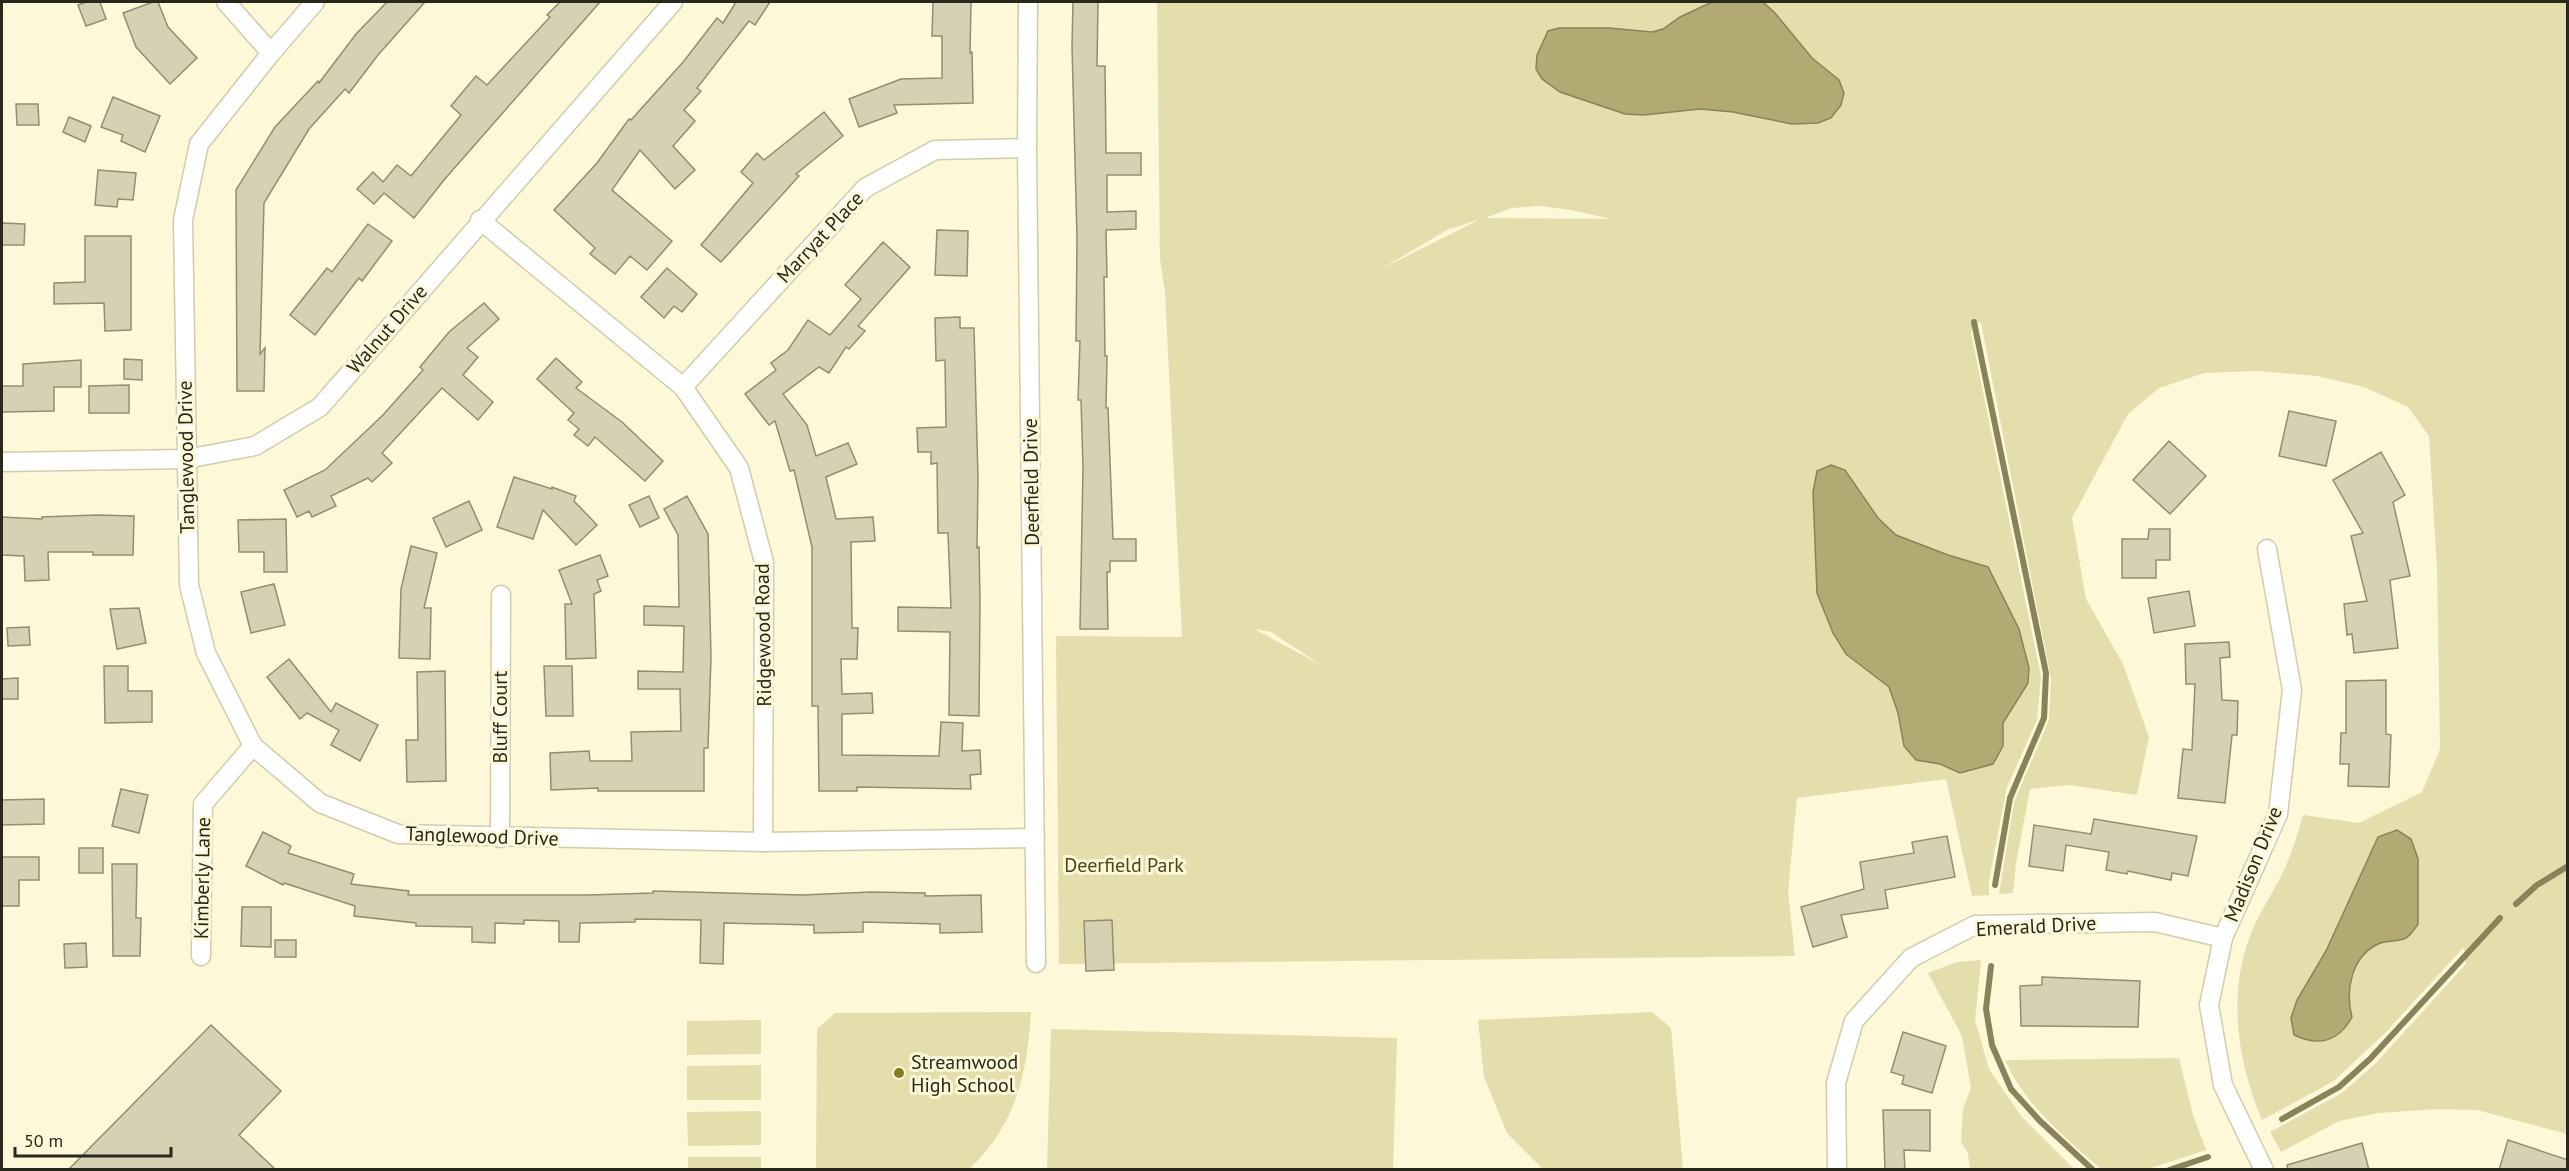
<svg xmlns="http://www.w3.org/2000/svg" width="2569" height="1171" font-family="'PT Sans',sans-serif">
	<style>
		.green { fill: #e4dead; fill-rule: evenodd }
		.water { fill: #b1aa72; stroke: #888358; stroke-width: 1.5 }
		.lines { fill: none; stroke-linecap: round; stroke-linejoin: round }
		.stream { stroke: #888358; stroke-width: 6 }
		.building { fill: #d5d1b2; stroke: #928e71; stroke-width: 1.5 }
		.street-casing { stroke: #d0ccad; stroke-width: 21 }
		.street { stroke: #fff; stroke-width: 18 }
		.poi-dot { fill: #857a1f; stroke: #fcf8d8; stroke-width: 2 }
		.labels { text-anchor: middle; dominant-baseline: central; stroke-width: 6; stroke-linejoin: round; paint-order: stroke }
		.street-label { font-size: 20px; fill: #29281c; stroke: #fcf8d8 }
		.park-label { font-size: 20px; fill: #4c461a; stroke: #fcf8d8 }
		.poi-label { font-size: 20px; fill: #29281c; stroke: #fcf8d8; text-anchor: start }
	</style>
	<rect width="100%" height="100%" fill="#fcf8d8"/>
	<!-- green -->
	<g class="green">
		<path d="M1157 2H2567V1134L2477 1110 2437 1109 2378 1113 2339 1121 2281 1152 2270 1132 2342 1093 2376 1063 2466 964 2464 947 2385 1033 2334 1081 2262 1120C2236 1058 2226 987 2255 924 2263 907 2273 892 2281 876 2291 857 2297 836 2303 815L2359 823 2422 792 2440 749 2437 568 2429 436 2408 407 2364 387 2317 376 2258 371 2204 373 2159 388 2128 414 2072 518 2086 599 2123 664 2149 737 2137 795 2069 785 2030 789 2016 863 2013 893 1999 894 2014 802 2049 720 2051 679 1981 323 1974 322 1971 333 2041 677 2037 720 2007 787 1989 880V895L1972 896 1946 779 1797 798 1788 892 1795 956 1059 964 1056 636 1182 637 1165 292 1160 259ZM1539 206 1571 210 1612 219 1485 218 1512 208ZM1477 220V221L1381 269 1447 230ZM1256 629 1271 632 1321 665 1256 630Z"/>
		<polygon points="1981,960 1975,1020 1989,1069 2021,1116 2074,1169 1970,1169 1968,1154 1961,1141 1963,1109 1971,1088 1962,1036 1928,973 1957,962"/>
		<path d="M1031 1012C1027 1074 1016 1125 969 1169H816L817 1029 835 1013Z"/>
		<polygon points="1652,1012 1671,1028 1683,1169 1543,1169 1507,1133 1484,1077 1478,1020"/>
		<polygon points="761,1020 761,1054 687,1055 687,1021"/>
		<polygon points="1051,1029 1397,1038 1393,1169 1047,1169"/>
		<path d="M2179 1058 2193 1115 2206 1150 2148 1169H2102L2096 1165C2062 1135 2024 1103 2005 1060Z"/>
		<polygon points="761,1065 761,1100 687,1100 687,1066"/>
		<polygon points="761,1111 761,1145 688,1146 687,1112"/>
		<rect x="688" y="1157" width="73" height="12"/>
	</g>
	<!-- water -->
	<g class="water">
		<polygon points="1712,2 1763,2 1775,13 1812,58 1839,80 1844,93 1841,105 1831,118 1818,123 1792,124 1733,112 1700,109 1644,115 1625,114 1560,92 1542,79 1536,69 1537,55 1548,31 1559,28 1609,28 1652,32 1663,29 1680,17"/>
		<polygon points="1831,465 1845,470 1878,518 1896,535 1948,555 1988,567 2019,629 2029,668 2028,683 2003,723 2003,746 1993,764 1960,773 1940,764 1916,760 1904,746 1898,713 1889,687 1846,654 1833,633 1817,593 1813,492 1817,471"/>
		<path d="M2397 830 2411 839 2418 859V924C2415 928 2411 935 2406 938 2398 942 2387 940 2378 944 2351 957 2345 991 2352 1017 2339 1041 2319 1047 2294 1035L2291 1018 2297 1000 2326 951 2378 837Z"/>
	</g>
	<g class="lines">
		<!-- stream -->
		<g class="stream">
			<polyline points="1974,322 2046,673 2044,718 2010,798 1995,885"/>
			<polyline points="2516,904 2537,885 2568,866"/>
			<polyline points="1991,966 1986,1009 1992,1045 2011,1089 2040,1121 2093,1170"/>
			<polyline points="2282,1119 2339,1087 2370,1059 2500,918"/>
			<polyline points="2169,1170 2208,1157"/>
		</g>
	</g>
	<!-- building -->
	<g class="building">
		<polygon points="86,2 100,2 106,19 86,26 78,5"/>
		<polygon points="153,2 158,2 168,27 197,58 170,84 136,47 123,13"/>
		<polygon points="387,2 425,2 378,55 349,93 345,89 309,129 264,203 260,354 265,348 264,391 237,391 236,190 275,127 318,81 319,83 356,34"/>
		<polygon points="560,2 600,2 444,180 414,218 384,193 374,204 357,189 373,172 383,182 397,165 411,176 461,115 451,106 476,76 487,85 550,17 547,15"/>
		<polygon points="736,2 770,2 755,25 749,21 697,88 701,91 684,110 695,121 673,146 695,170 675,189 640,150 612,190 672,241 647,270 630,256 615,274 590,254 595,248 554,210 597,163 629,119 631,120 684,61 717,18 723,23"/>
		<polygon points="933,2 971,2 970,53 972,52 973,103 894,105 897,113 859,127 849,99 901,79 942,78 942,36 932,36"/>
		<polygon points="1073,2 1098,2 1097,66 1105,66 1106,153 1141,153 1141,175 1107,175 1107,212 1136,211 1136,229 1106,230 1107,277 1104,277 1105,356 1107,356 1106,408 1108,408 1113,539 1136,539 1136,561 1110,561 1110,572 1107,572 1108,629 1080,629 1083,467 1081,400 1078,400 1080,341 1076,341 1077,238 1072,46"/>
		<polygon points="113,97 160,116 145,152 121,141 123,135 101,127"/>
		<polygon points="16,104 38,104 39,125 17,125"/>
		<polygon points="824,112 843,136 796,174 799,176 721,262 701,245 753,183 741,172 757,153 764,160"/>
		<polygon points="69,117 91,126 85,142 63,132"/>
		<polygon points="98,170 136,173 133,200 118,199 117,207 95,205"/>
		<polygon points="2,223 25,224 24,245 2,245"/>
		<polygon points="368,224 392,241 362,281 359,278 315,335 290,315 327,268 332,272"/>
		<polygon points="937,230 968,231 967,276 935,275"/>
		<polygon points="85,236 131,236 131,330 105,331 104,303 54,304 54,283 85,282"/>
		<polygon points="883,242 910,267 858,326 865,331 849,349 846,347 829,373 819,367 783,394 807,425 816,456 848,443 857,464 826,477 836,519 873,517 875,541 851,542 852,628 858,628 857,659 841,659 842,694 872,693 873,713 842,714 842,755 939,756 941,722 963,723 962,751 980,750 981,774 970,775 971,789 857,787 857,791 819,791 818,706 812,706 812,547 794,470 790,471 775,421 769,425 745,394 776,370 771,363 788,350 808,320 830,335 861,299 845,285"/>
		<polygon points="667,268 697,294 682,312 674,306 664,318 641,297"/>
		<polygon points="484,303 499,319 467,348 478,357 463,375 493,402 478,420 442,388 382,453 392,463 372,482 368,478 331,496 336,506 312,517 309,511 297,517 284,490 325,470 383,415 423,370 420,367 449,332"/>
		<polygon points="960,317 960,328 974,328 978,478 977,548 979,547 980,601 979,716 949,715 950,632 898,631 898,607 951,608 948,533 938,533 937,463 931,464 931,452 918,452 917,428 946,427 945,360 936,361 935,318"/>
		<polygon points="556,358 582,382 576,388 622,422 663,461 645,481 595,437 588,446 574,435 579,429 568,420 574,413 537,379"/>
		<polygon points="124,359 142,360 142,380 124,379"/>
		<polygon points="81,360 81,387 54,387 54,411 2,412 2,386 23,386 23,364"/>
		<polygon points="129,385 129,413 89,413 89,386"/>
		<polygon points="2289,411 2336,421 2326,466 2279,456"/>
		<polygon points="2169,441 2206,476 2170,514 2133,480"/>
		<polygon points="2381,452 2405,495 2393,502 2410,576 2390,580 2398,648 2354,653 2352,634 2347,635 2344,604 2367,601 2351,536 2363,533 2333,480"/>
		<polygon points="514,477 552,489 552,487 576,496 574,501 597,525 576,545 543,510 533,539 497,527"/>
		<polygon points="649,496 659,518 640,527 629,505"/>
		<polygon points="687,496 708,534 711,657 708,748 704,748 704,791 598,791 598,788 551,790 550,753 589,751 590,761 632,761 631,732 681,731 680,689 638,689 638,671 683,672 684,626 644,625 644,606 679,607 678,535 664,509"/>
		<polygon points="469,501 482,530 446,547 433,518"/>
		<polygon points="97,515 134,516 133,555 93,555 93,552 48,552 49,580 25,581 24,556 2,555 2,517 42,519 42,517"/>
		<polygon points="286,519 287,572 264,572 264,552 239,552 238,520"/>
		<polygon points="2149,529 2170,529 2170,560 2156,560 2156,578 2122,578 2122,539 2148,539"/>
		<polygon points="411,546 437,553 424,608 431,608 430,659 399,658 401,589"/>
		<polygon points="600,555 608,576 597,580 601,591 594,594 596,658 566,659 565,604 572,604 559,570"/>
		<polygon points="274,584 285,625 251,633 241,592"/>
		<polygon points="2189,591 2195,626 2154,633 2148,598"/>
		<polygon points="139,608 146,643 117,649 110,609"/>
		<polygon points="29,627 30,645 8,646 7,628"/>
		<polygon points="2229,642 2230,657 2220,658 2222,700 2238,701 2237,735 2232,735 2225,803 2178,798 2183,749 2192,750 2195,684 2186,684 2185,644"/>
		<polygon points="289,659 331,712 336,703 378,725 360,761 331,745 339,730 307,713 300,719 267,677"/>
		<polygon points="104,666 128,666 128,691 152,691 152,722 105,723"/>
		<polygon points="544,666 572,666 573,716 546,716"/>
		<polygon points="445,671 446,781 407,782 406,740 418,740 417,672"/>
		<polygon points="18,678 18,699 2,699 2,679"/>
		<polygon points="2386,680 2386,734 2391,735 2389,787 2348,786 2349,764 2340,764 2341,733 2346,733 2346,681"/>
		<polygon points="121,789 148,795 139,833 112,826"/>
		<polygon points="44,799 44,824 2,825 2,800"/>
		<polygon points="2094,819 2197,836 2188,876 2172,873 2171,880 2128,871 2127,874 2106,870 2109,852 2066,845 2063,871 2029,866 2034,825 2091,834"/>
		<polygon points="263,832 291,846 288,853 354,874 351,884 409,891 408,895 589,895 653,893 653,891 802,895 871,892 925,893 925,896 981,895 982,932 940,933 940,924 863,922 863,932 814,933 814,925 724,923 723,964 700,963 701,920 635,919 635,922 580,923 579,942 559,942 559,921 524,920 524,924 495,923 495,943 472,942 472,927 416,926 416,923 354,916 355,906 284,883 283,885 246,866"/>
		<polygon points="1947,836 1955,877 1885,890 1888,908 1841,915 1847,937 1813,947 1801,907 1864,889 1860,862 1914,853 1912,842"/>
		<rect x="79" y="848" width="24" height="25"/>
		<polygon points="2,857 39,857 39,880 19,880 19,906 2,906"/>
		<polygon points="112,864 137,864 136,918 141,918 140,956 113,956"/>
		<polygon points="242,907 271,907 271,947 241,946"/>
		<polygon points="1112,920 1114,970 1086,971 1084,921"/>
		<rect x="275" y="940" width="21" height="17"/>
		<polygon points="86,943 87,967 65,968 64,944"/>
		<polygon points="2042,977 2140,981 2138,1027 2021,1026 2020,986 2042,985"/>
		<polygon points="211,1025 281,1091 239,1135 276,1170 68,1170"/>
		<polygon points="1903,1032 1946,1046 1932,1093 1902,1084 1904,1076 1891,1072"/>
		<polygon points="1883,1110 1930,1110 1930,1151 1904,1150 1905,1170 1885,1170"/>
		<polygon points="2508,1140 2568,1160 2568,1170 2499,1170"/>
		<polygon points="2362,1143 2369,1170 2288,1170 2287,1165"/>
	</g>
	<g class="lines">
		<defs>
			<g id="street">
				<polyline points="226,2 271,53"/>
				<polyline points="315,2 271,53 199,144 183,220 189,585 206,653 253,746 320,803 398,834 763,842 1035,838"/>
				<polyline points="1028,2 1027,148 1036,963"/>
				<polyline points="480,220 683,387 739,468 764,562 763,842"/>
				<polyline points="683,387 865,188 935,150 1027,148"/>
				<polyline points="2,462 186,459 255,446 320,407 673,2"/>
				<polyline points="500,838 501,595"/>
				<polyline points="201,956 203,804 253,746"/>
				<polyline points="1837,1170 1836,1083 1854,1021 1911,958 1975,925 2155,922 2223,938"/>
				<polyline points="2264,1170 2223,1085 2209,1005 2223,938 2278,814 2292,690 2267,549"/>
			</g>
		</defs>
		<!-- street casing -->
		<use href="#street" class="street-casing"/>
		<!-- street -->
		<use href="#street" class="street"/>
	</g>
	<!-- markers -->
	<circle class="poi-dot" cx="899" cy="1073" r="6"/>
	<g class="labels">
		<!-- street labels -->
		<g class="street-label">
			<text transform="translate(820 237) rotate(-47)">Marryat Place</text>
			<text transform="translate(387 329) rotate(-49)">Walnut Drive</text>
			<text transform="translate(186 457) rotate(-91)">Tanglewood Drive</text>
			<text transform="translate(1031 482) rotate(-91)">Deerfield Drive</text>
			<text transform="translate(763 635) rotate(-91)">Ridgewood Road</text>
			<text transform="translate(500 717) rotate(-90)">Bluff Court</text>
			<text transform="translate(482 836) rotate(2)">Tanglewood Drive</text>
			<text transform="translate(2253 864) rotate(-68)">Madison Drive</text>
			<text transform="translate(202 878) rotate(-89)">Kimberly Lane</text>
			<text transform="translate(2036 926) rotate(-3)">Emerald Drive</text>
		</g>
		<!-- park labels -->
		<g class="park-label">
			<text x="1124" y="865">Deerfield Park</text>
		</g>
		<!-- poi labels -->
		<g class="poi-label">
			<text x="911" y="1062">Streamwood<tspan x="911" dy="23">High School</tspan></text>
		</g>
	</g>
	<!-- border -->
	<rect width="2569" height="1171" fill="none" stroke="#29281c" stroke-width="6"/>
	<!-- scale -->
	<path d="M15 1147v9h156v-9" fill="none" stroke="#29281c" stroke-width="3"/>
	<text x="24" y="1147" font-size="18" fill="#29281c" stroke="#fcf8d8" stroke-width="4.5" paint-order="stroke">50 m</text>
</svg>
